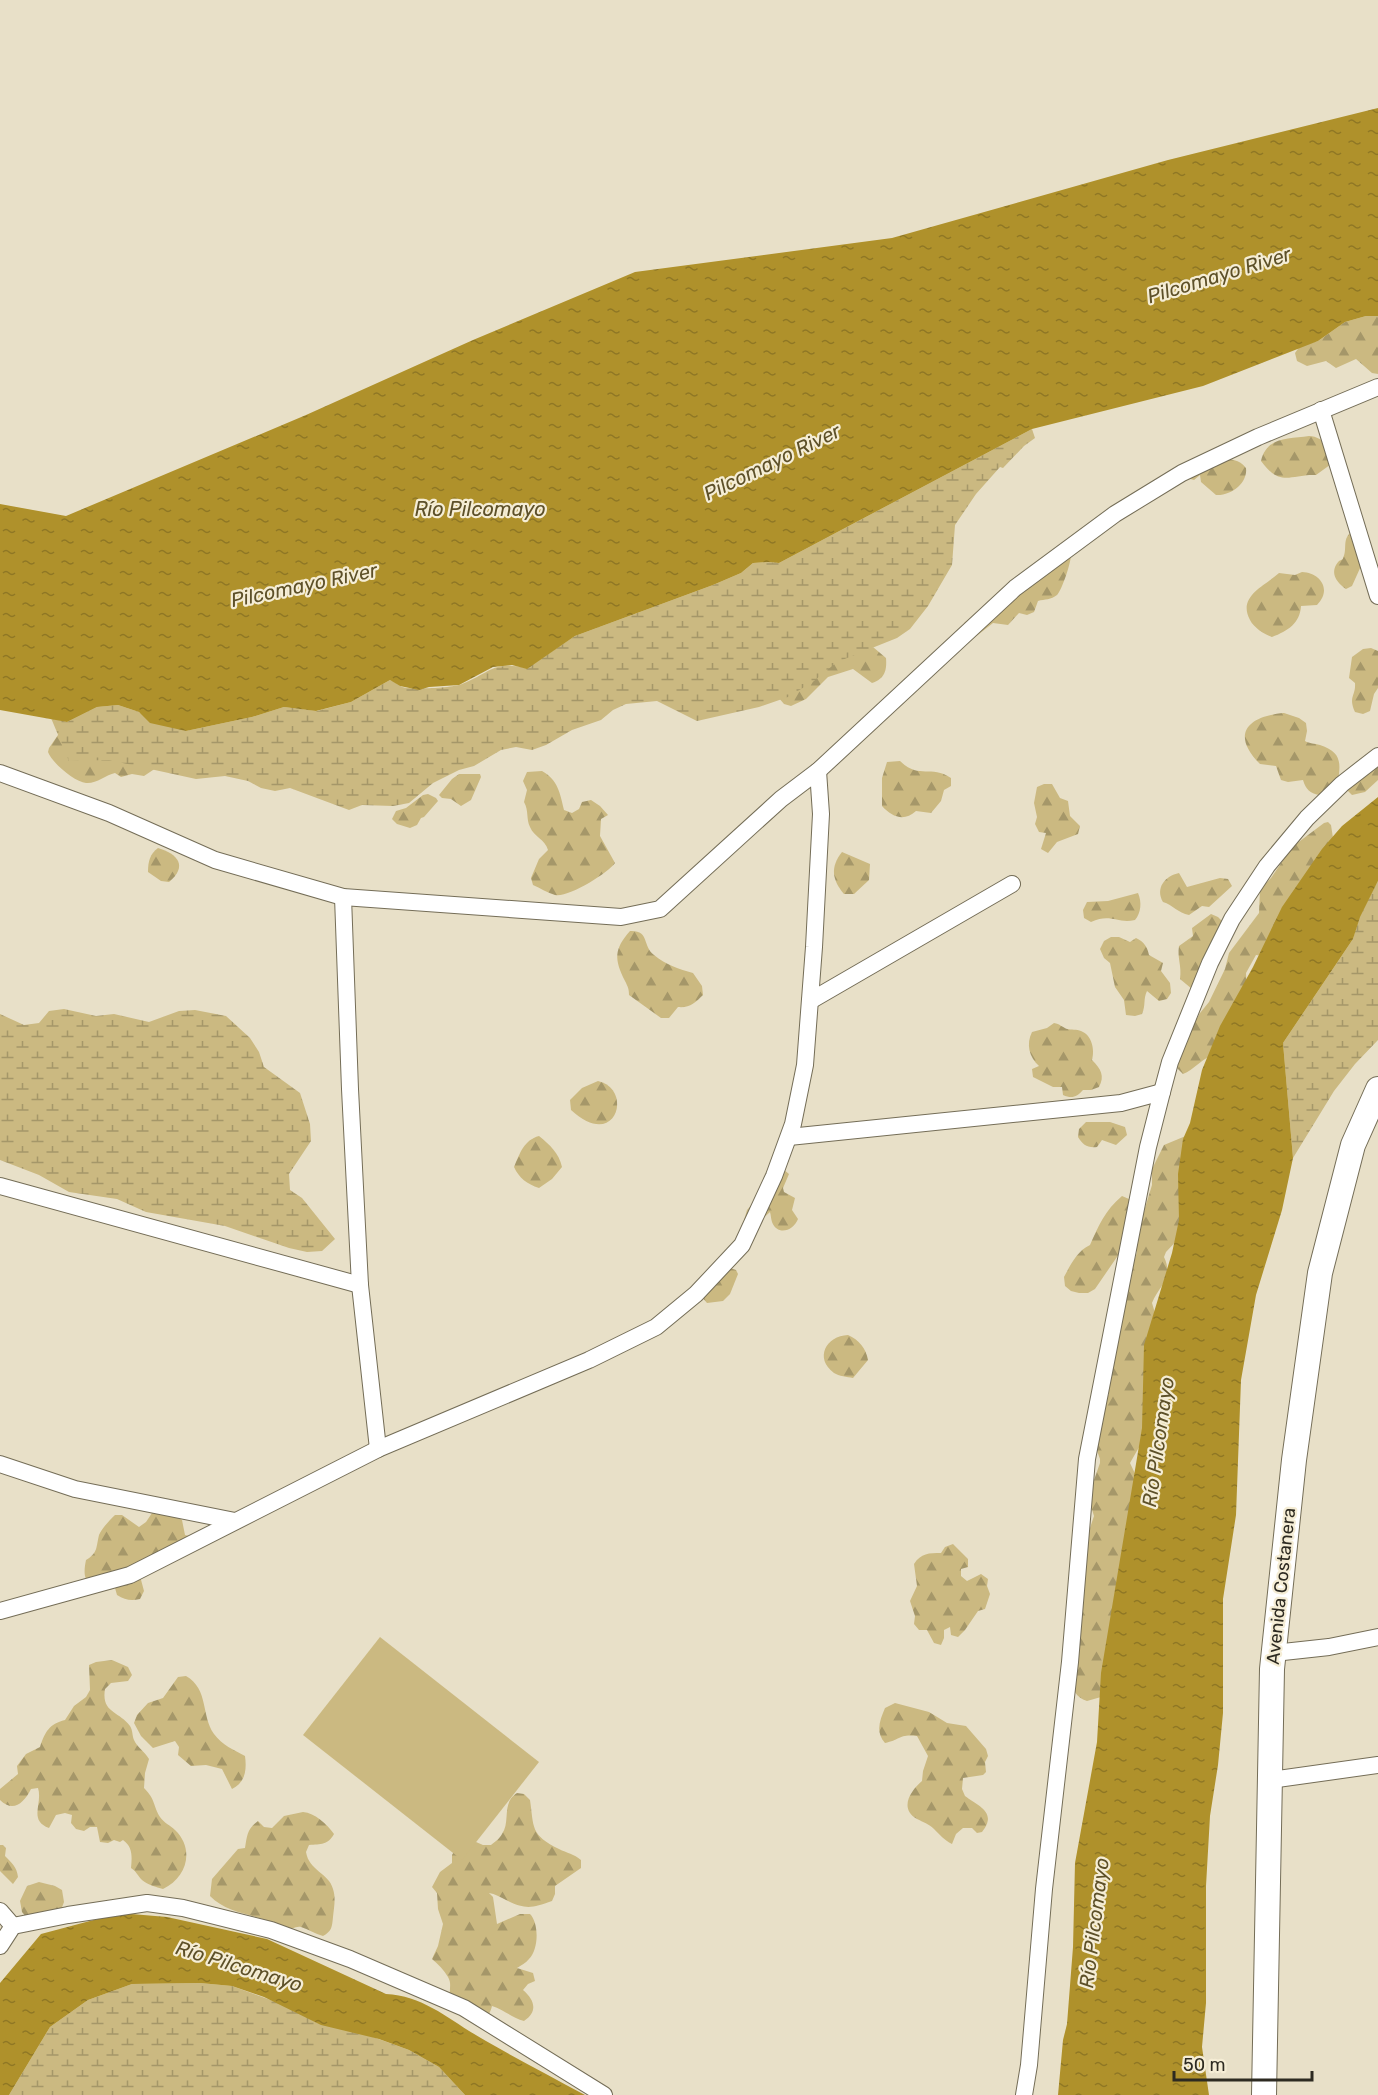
<svg xmlns="http://www.w3.org/2000/svg" width="1378" height="2095" font-family="Rubik,sans-serif">
	<style>
		.forest { fill: url(#forest-firs) }
		.wetland { fill: url(#wetland-marsh) }
		.park { fill: #cbb981 }
		.water { fill: url(#water-ripples) }
		.lines { fill: none; stroke-linecap: round; stroke-linejoin: round }
		.street-casing { stroke: #746d57; stroke-width: 18 }
		.secondary-casing { stroke: #746d57; stroke-width: 26 }
		.street { stroke: #fff; stroke-width: 16 }
		.secondary { stroke: #fff; stroke-width: 24 }
		.labels { text-anchor: middle; dominant-baseline: central; stroke-width: 4.5; stroke-linejoin: round; paint-order: stroke }
		.street-label { font-size: 18px; fill: #2d2a21; stroke: #f5edd5 }
		.water-label { font-size: 20px; font-style: italic; fill: #5d5028; stroke: #f5edd5 }
	</style>
	<defs>
		<pattern id="forest-firs" width="22" height="20" patternUnits="userSpaceOnUse" patternTransform="scale(1.5)"><rect width="22" height="20" fill="#cbb981"/><path d="M5 1l3.5 6h-7zM16 11l3.5 6h-7z" fill="#a59769"/></pattern>
		<pattern id="wetland-marsh" width="20" height="14" patternUnits="userSpaceOnUse" patternTransform="scale(1.5)"><rect width="20" height="14" fill="#cbb981"/><path d="M1 5h8M5 5V1M11 12h8M15 12V8" fill="none" stroke="#a59769"/></pattern>
		<pattern id="water-ripples" width="26" height="14" patternUnits="userSpaceOnUse" patternTransform="scale(1.5)"><rect width="26" height="14" fill="#af912b"/><path d="M2 4q2-2 4 0t4 0M15 11q2-2 4 0t4 0" fill="none" stroke="#8f7724"/></pattern>
	</defs>
	<rect width="100%" height="100%" fill="#e8e0c8"/>
	<!-- forest -->
	<g class="forest">
		<polygon points="1366,316 1378,316 1378,374 1372,373 1356,359 1336,368 1326,361 1307,366 1297,361 1295,353 1300,346 1318,341 1345,322"/>
		<path d="M1309 436C1325 437 1330 449 1334 462L1316 475C1290 474 1281 488 1261 461 1267 436 1289 439 1309 436Z"/>
		<path d="M1220 459C1231 459 1239 459 1246 468 1248 483 1231 496 1216 495L1201 482 1200 475 1194 480 1187 478Z"/>
		<path d="M1353 531 1361 566 1352 586 1346 589C1336 582 1329 572 1339 561 1340 560 1343 560 1343 558 1348 549 1341 538 1353 531Z"/>
		<path d="M1071 553C1072 560 1062 590 1057 595 1051 600 1045 599 1038 601L1034 612 1027 615 1019 613 1008 625 993 623 965 645 960 629 965 622Z"/>
		<path d="M1302 572C1321 573 1332 590 1317 605L1301 606C1300 623 1288 631 1272 637 1264 634 1254 628 1250 620 1237 596 1265 586 1279 573L1295 575Z"/>
		<path d="M873 647 886 658C887 670 885 679 872 683L853 669 828 677 806 699 791 706 784 704 778 697 782 681Z"/>
		<path d="M1371 648 1378 651V688L1374 694 1370 711 1363 714 1355 712C1348 696 1356 696 1355 683L1349 678 1352 657 1363 649Z"/>
		<path d="M1284 713 1299 718 1306 723 1307 731 1305 741C1310 744 1314 743 1320 745 1341 752 1341 762 1338 781L1319 795C1310 793 1306 790 1303 780L1288 782 1281 780 1276 766 1260 764C1230 734 1248 716 1284 713Z"/>
		<path d="M67 722 156 768 144 776 132 774 121 777 115 773C106 775 96 784 86 783 75 782 52 763 48 752L49 748Z"/>
		<path d="M900 761C920 780 930 764 951 778V786L944 790 941 801 931 813 916 811C904 822 892 817 882 806V778L887 762Z"/>
		<polygon points="1378,762 1378,780 1365,792 1352,795 1343,786"/>
		<path d="M542 771C558 780 560 793 564 810L572 813 579 809 582 802 591 800 600 806 608 815 601 819 600 836 615 863C608 873 568 898 555 895 548 893 540 888 533 885L531 878 539 859 548 850C545 839 534 837 530 827 526 819 529 811 524 802L527 790 523 781 527 772Z"/>
		<polygon points="459,774 480,774 481,777 471,800 461,806 451,799 442,798 439,795 452,779"/>
		<polygon points="1044,784 1052,784 1060,798 1068,801 1070,816 1080,826 1078,834 1057,842 1048,853 1041,849 1046,833 1039,832 1035,824 1037,817 1034,803 1037,787"/>
		<polygon points="428,794 436,798 438,801 424,817 421,818 417,825 410,828 397,824 392,819 396,811 406,808 423,795"/>
		<path d="M1328 822 1331 825 1333 838 1263 956 1256 955 1246 973 1247 997 1211 1056C1200 1060 1194 1070 1183 1074L1177 1068 1180 1050 1200 1013 1209 1002 1225 969 1229 953 1259 913 1260 889 1271 878 1292 847 1324 823Z"/>
		<path d="M158 848C178 854 188 866 169 882L161 881 148 872C148 861 150 854 158 848Z"/>
		<path d="M842 852 870 864 869 880 854 894H844C832 880 830 867 842 852Z"/>
		<path d="M1179 873 1187 887 1220 878 1228 879 1232 886 1209 907 1202 906 1189 915C1178 913 1173 905 1163 902 1155 888 1165 876 1179 873Z"/>
		<path d="M1138 893C1142 902 1141 913 1135 920 1117 924 1111 913 1091 922L1084 918 1083 910 1087 902 1108 901Z"/>
		<path d="M1211 914 1218 917 1224 923 1192 989 1180 979C1182 966 1177 958 1179 946L1193 936 1192 928Z"/>
		<path d="M630 931C650 930 642 946 654 955 666 965 679 969 693 973L702 986 703 995C695 1003 690 1008 678 1007L669 1018H661L629 995C629 989 628 987 625 981 614 959 614 949 630 931Z"/>
		<path d="M1111 937H1119L1130 942 1136 938C1144 942 1147 946 1149 955L1163 963 1161 971 1170 983 1171 993 1167 999 1159 1001 1147 991C1143 999 1146 1005 1142 1014L1135 1016 1126 1015 1124 1000 1115 987 1110 963 1104 958 1100 949 1104 941Z"/>
		<path d="M1054 1023C1060 1024 1062 1027 1067 1029 1071 1030 1077 1029 1081 1031 1092 1035 1095 1050 1092 1060 1101 1069 1105 1076 1099 1087L1091 1090H1083C1077 1097 1072 1099 1063 1095L1062 1087H1053L1033 1077 1032 1069 1039 1066C1029 1057 1026 1044 1032 1032L1047 1028Z"/>
		<path d="M598 1081C634 1089 616 1152 571 1110L570 1100 582 1088Z"/>
		<path d="M1086 1122H1110L1125 1127 1127 1135 1116 1145 1102 1140 1097 1147C1087 1148 1083 1145 1078 1137L1079 1129Z"/>
		<path d="M1188 1135 1181 1236 1166 1252 1164 1257C1174 1278 1159 1286 1152 1303L1158 1323 1142 1442 1130 1463 1138 1480 1101 1697 1087 1701C1063 1693 1074 1666 1080 1649L1076 1642 1085 1583 1074 1562 1077 1544 1090 1528 1094 1516 1088 1497 1100 1463V1459L1096 1448 1105 1397 1109 1395V1390L1126 1288 1137 1252 1133 1235 1141 1221 1152 1185V1169L1164 1145Z"/>
		<path d="M539 1136C550 1145 559 1153 562 1167L552 1179 539 1188C527 1184 519 1178 514 1167 520 1153 524 1140 539 1136Z"/>
		<path d="M783 1169 789 1174 783 1188 784 1192 795 1198 792 1210 798 1219C794 1230 778 1237 772 1222 771 1219 771 1216 770 1212L759 1222 742 1227 747 1210Z"/>
		<path d="M1122 1196 1129 1199 1130 1208 1119 1254 1095 1289 1088 1293H1079L1071 1291 1065 1286 1064 1277C1071 1264 1077 1251 1090 1245 1098 1227 1105 1210 1122 1196Z"/>
		<polygon points="724,1266 736,1270 738,1274 730,1294 723,1301 707,1303 701,1296"/>
		<path d="M848 1335C859 1340 866 1348 868 1360L853 1378C847 1377 839 1376 834 1373 814 1358 826 1336 848 1335Z"/>
		<path d="M154 1510 175 1516 182 1520 185 1535 193 1537 140 1576 144 1591 140 1599C131 1601 125 1600 117 1595L115 1588C105 1593 88 1589 85 1576 84 1571 85 1565 86 1560 98 1553 96 1547 99 1535 102 1528 109 1521 115 1515H122L139 1527 146 1522Z"/>
		<path d="M953 1544 968 1559V1567L961 1569V1576L967 1581 981 1574 988 1579 987 1586 990 1594 985 1609 978 1611 965 1630 958 1637 951 1635 950 1627 944 1630V1638L941 1645 934 1643 927 1630H919L914 1624 915 1616 910 1601 917 1586 914 1564C921 1553 929 1553 941 1553L945 1547Z"/>
		<path d="M112 1660 128 1667 132 1675 128 1681 111 1683 105 1689C101 1713 119 1711 130 1726 133 1731 132 1735 134 1740 137 1747 145 1752 149 1759L145 1773 144 1788C156 1800 153 1806 160 1817 164 1823 170 1825 175 1830 195 1849 187 1878 163 1889 156 1887 148 1885 142 1880 137 1875 137 1872 131 1868 132 1857 133 1847 123 1840L120 1842 114 1840 108 1843 100 1842 97 1827H90L84 1831 76 1829 71 1823 72 1815 65 1813 56 1815 49 1828C28 1820 43 1804 38 1788L31 1789C24 1803 13 1813 0 1800V1789L18 1774 17 1766 26 1754 40 1747C45 1732 49 1724 65 1720L74 1706 86 1697 90 1690 89 1665 96 1662Z"/>
		<path d="M186 1676C209 1689 201 1716 214 1734 222 1745 234 1750 245 1756 247 1770 245 1783 232 1789L222 1769 206 1765 191 1766 178 1755 179 1747 175 1741 153 1748 141 1736 134 1723 137 1715 148 1703 163 1698 178 1677Z"/>
		<path d="M895 1703 929 1712 947 1723 966 1726 986 1749 988 1756 985 1762 986 1772 983 1775 963 1778 962 1789 965 1796C978 1806 998 1812 982 1832L977 1833 972 1828H963L956 1834 952 1844C944 1840 940 1835 934 1829 929 1824 923 1822 917 1819 899 1809 910 1791 922 1781L923 1771 928 1756 917 1736C898 1734 901 1740 885 1743 875 1732 880 1720 885 1708Z"/>
		<path d="M517 1793 524 1794 530 1800C534 1827 530 1835 559 1849 567 1853 574 1854 581 1860V1868L555 1886V1894L552 1901C532 1908 526 1910 506 1900 500 1897 495 1894 489 1893L493 1897 497 1924 520 1914H530C539 1923 539 1949 529 1959 526 1963 521 1965 517 1968L533 1973 535 1981 528 1984 523 1990C535 2000 538 2012 524 2021 513 2018 504 2010 492 2006 490 2014 488 2017 480 2018 463 2021 452 2013 450 1996 449 1989 452 1984 448 1977 444 1970 438 1964 432 1959L438 1946 443 1924 438 1909 437 1893 432 1887 440 1872 452 1863V1855L456 1848 476 1842 483 1845H491C495 1842 500 1838 502 1834 511 1821 501 1803 517 1793Z"/>
		<path d="M303 1812C315 1813 327 1824 334 1834 328 1845 321 1844 309 1845L306 1852C309 1871 329 1873 333 1889 336 1898 334 1907 333 1917 332 1927 332 1931 323 1936 315 1934 308 1929 301 1927 295 1926 292 1930 287 1930 279 1930 273 1922 266 1920 248 1914 224 1911 210 1896L212 1879 238 1849 245 1848C247 1836 247 1829 258 1821L264 1827 272 1828 284 1816Z"/>
		<path d="M0 1845H3L6 1848 5 1856C11 1862 17 1867 18 1877L13 1884 0 1871Z"/>
		<polygon points="39,1882 55,1886 62,1890 64,1902 61,1910 27,1918 22,1912 20,1901 27,1886"/>
	</g>
	<!-- wetland -->
	<g class="wetland">
		<path d="M1032 429 1035 438 1024 446 1003 468 1000 467 976 494 955 525 952 565 928 606 910 629 897 638 837 662 814 681 788 697 759 707 697 721 657 701 626 704 613 710 601 720 572 730 546 745 532 750 516 747 501 750 474 766 459 770 433 783 409 803 393 806 362 805 349 810 290 788 275 791 261 788 248 781 225 776 196 779 109 760 69 761 51 718 67 722 97 707 118 705 139 712 147 718 186 731 252 717 284 707 317 711 351 702 390 680C394 681 398 685 402 687 412 690 452 688 462 684 492 672 492 661 527 668L575 636 713 585 741 573 753 563 768 562 779 563Z"/>
		<polygon points="1378,881 1378,1040 1355,1064 1334,1091 1293,1158 1283,1043 1353,939 1359,917"/>
		<polygon points="64,1009 96,1016 114,1014 149,1022 179,1011 195,1010 226,1016 250,1038 259,1052 264,1067 300,1093 310,1124 311,1141 289,1174 290,1190 302,1198 335,1239 322,1251 307,1252 289,1248 225,1226 146,1212 117,1199 69,1192 39,1175 0,1160 0,1014 24,1025 39,1023 49,1011"/>
		<polygon points="200,1983 232,1986 409,2050 439,2067 465,2095 9,2095 50,2027 88,2000 132,1984"/>
	</g>
	<!-- park -->
	<polygon class="park" points="380,1637 539,1762 462,1860 303,1735"/>
	<!-- water -->
	<g class="water">
		<polygon points="1378,108 1378,316 1366,316 1345,322 1318,341 1203,386 1032,429 779,563 768,562 753,563 741,573 713,585 575,636 527,669 512,665 493,667 459,685 429,687 419,690 400,686 390,680 351,702 316,711 284,707 252,717 186,731 150,723 139,712 118,705 97,707 67,722 0,710 0,504 66,516 306,415 473,340 635,272 892,238 1168,160"/>
		<polygon points="1378,797 1378,881 1360,917 1353,939 1283,1043 1293,1158 1282,1210 1256,1295 1241,1380 1236,1515 1223,1599 1223,1713 1218,1765 1210,1816 1206,1886 1206,2003 1202,2047 1209,2095 1058,2095 1063,2040 1067,2024 1073,1947 1075,1863 1097,1742 1101,1673 1142,1428 1144,1345 1172,1253 1179,1220 1178,1174 1183,1139 1190,1123 1202,1070 1220,1026 1253,967 1282,907 1322,849 1342,826"/>
		<path d="M120 1913 167 1917 267 1939 386 1994C426 1996 453 2023 486 2041 519 2060 552 2077 585 2095H465L439 2067 409 2050 379 2039 321 2025 264 1997 232 1986 200 1983 132 1984 88 2000 50 2027 9 2095H0V1983L41 1934Z"/>
	</g>
	<g class="lines">
		<defs>
			<g id="street">
				<polyline points="1321,410 1378,596"/>
				<polyline points="0,773 109,813 215,860 343,897 621,917 660,909 781,799 818,771 1015,588 1115,514 1182,473 1258,437 1378,387"/>
				<polyline points="343,897 350,1089 360,1285 378,1449"/>
				<polyline points="810,1001 1012,884"/>
				<polyline points="789,1137 1121,1103 1162,1092"/>
				<polyline points="0,1186 360,1285"/>
				<polyline points="0,1464 75,1489 235,1521"/>
				<polyline points="0,1611 130,1575 378,1449 589,1360 656,1327 696,1294 742,1245 774,1176 793,1124 805,1065 814,947 821,814 818,771"/>
				<polyline points="1274,1653 1329,1647 1378,1637"/>
				<polyline points="1270,1780 1378,1765"/>
				<polyline points="0,1911 13,1926"/>
				<polyline points="0,1946 13,1926 68,1915 147,1903 183,1908 271,1930 350,1959 464,2008 604,2095"/>
				<polyline points="1024,2095 1029,2065 1044,1889 1070,1662 1087,1459 1148,1147 1162,1092 1170,1062 1210,963 1232,919 1267,866 1307,818 1342,784 1378,756"/>
			</g>
			<polyline id="secondary" points="1264,2095 1272,1669 1294,1460 1320,1273 1353,1145 1378,1089"/>
		</defs>
		<!-- street casing -->
		<use href="#street" class="street-casing"/>
		<!-- secondary casing -->
		<use href="#secondary" class="secondary-casing"/>
		<!-- street -->
		<use href="#street" class="street"/>
		<!-- secondary -->
		<use href="#secondary" class="secondary"/>
	</g>
	<g class="labels">
		<!-- street labels -->
		<g class="street-label">
			<text transform="translate(1281 1586) rotate(-84)">Avenida Costanera</text>
		</g>
		<!-- water labels -->
		<g class="water-label">
			<text transform="translate(1219 275) rotate(-17)">Pilcomayo River</text>
			<text transform="translate(772 462) rotate(-26)">Pilcomayo River</text>
			<text x="480" y="509">Río Pilcomayo</text>
			<text transform="translate(304 585) rotate(-12)">Pilcomayo River</text>
			<text transform="translate(1158 1442) rotate(-82)">Río Pilcomayo</text>
			<text transform="translate(1094 1923) rotate(-83)">Río Pilcomayo</text>
			<text transform="translate(239 1966) rotate(17)">Río Pilcomayo</text>
		</g>
	</g>
	<!-- scale -->
	<path d="M1174 2071v9h138v-9" fill="none" stroke="#2d2a21" stroke-width="3"/>
	<text x="1183" y="2071" font-size="18" fill="#2d2a21" stroke="#f5edd5" stroke-width="4.5" paint-order="stroke">50 m</text>
</svg>
